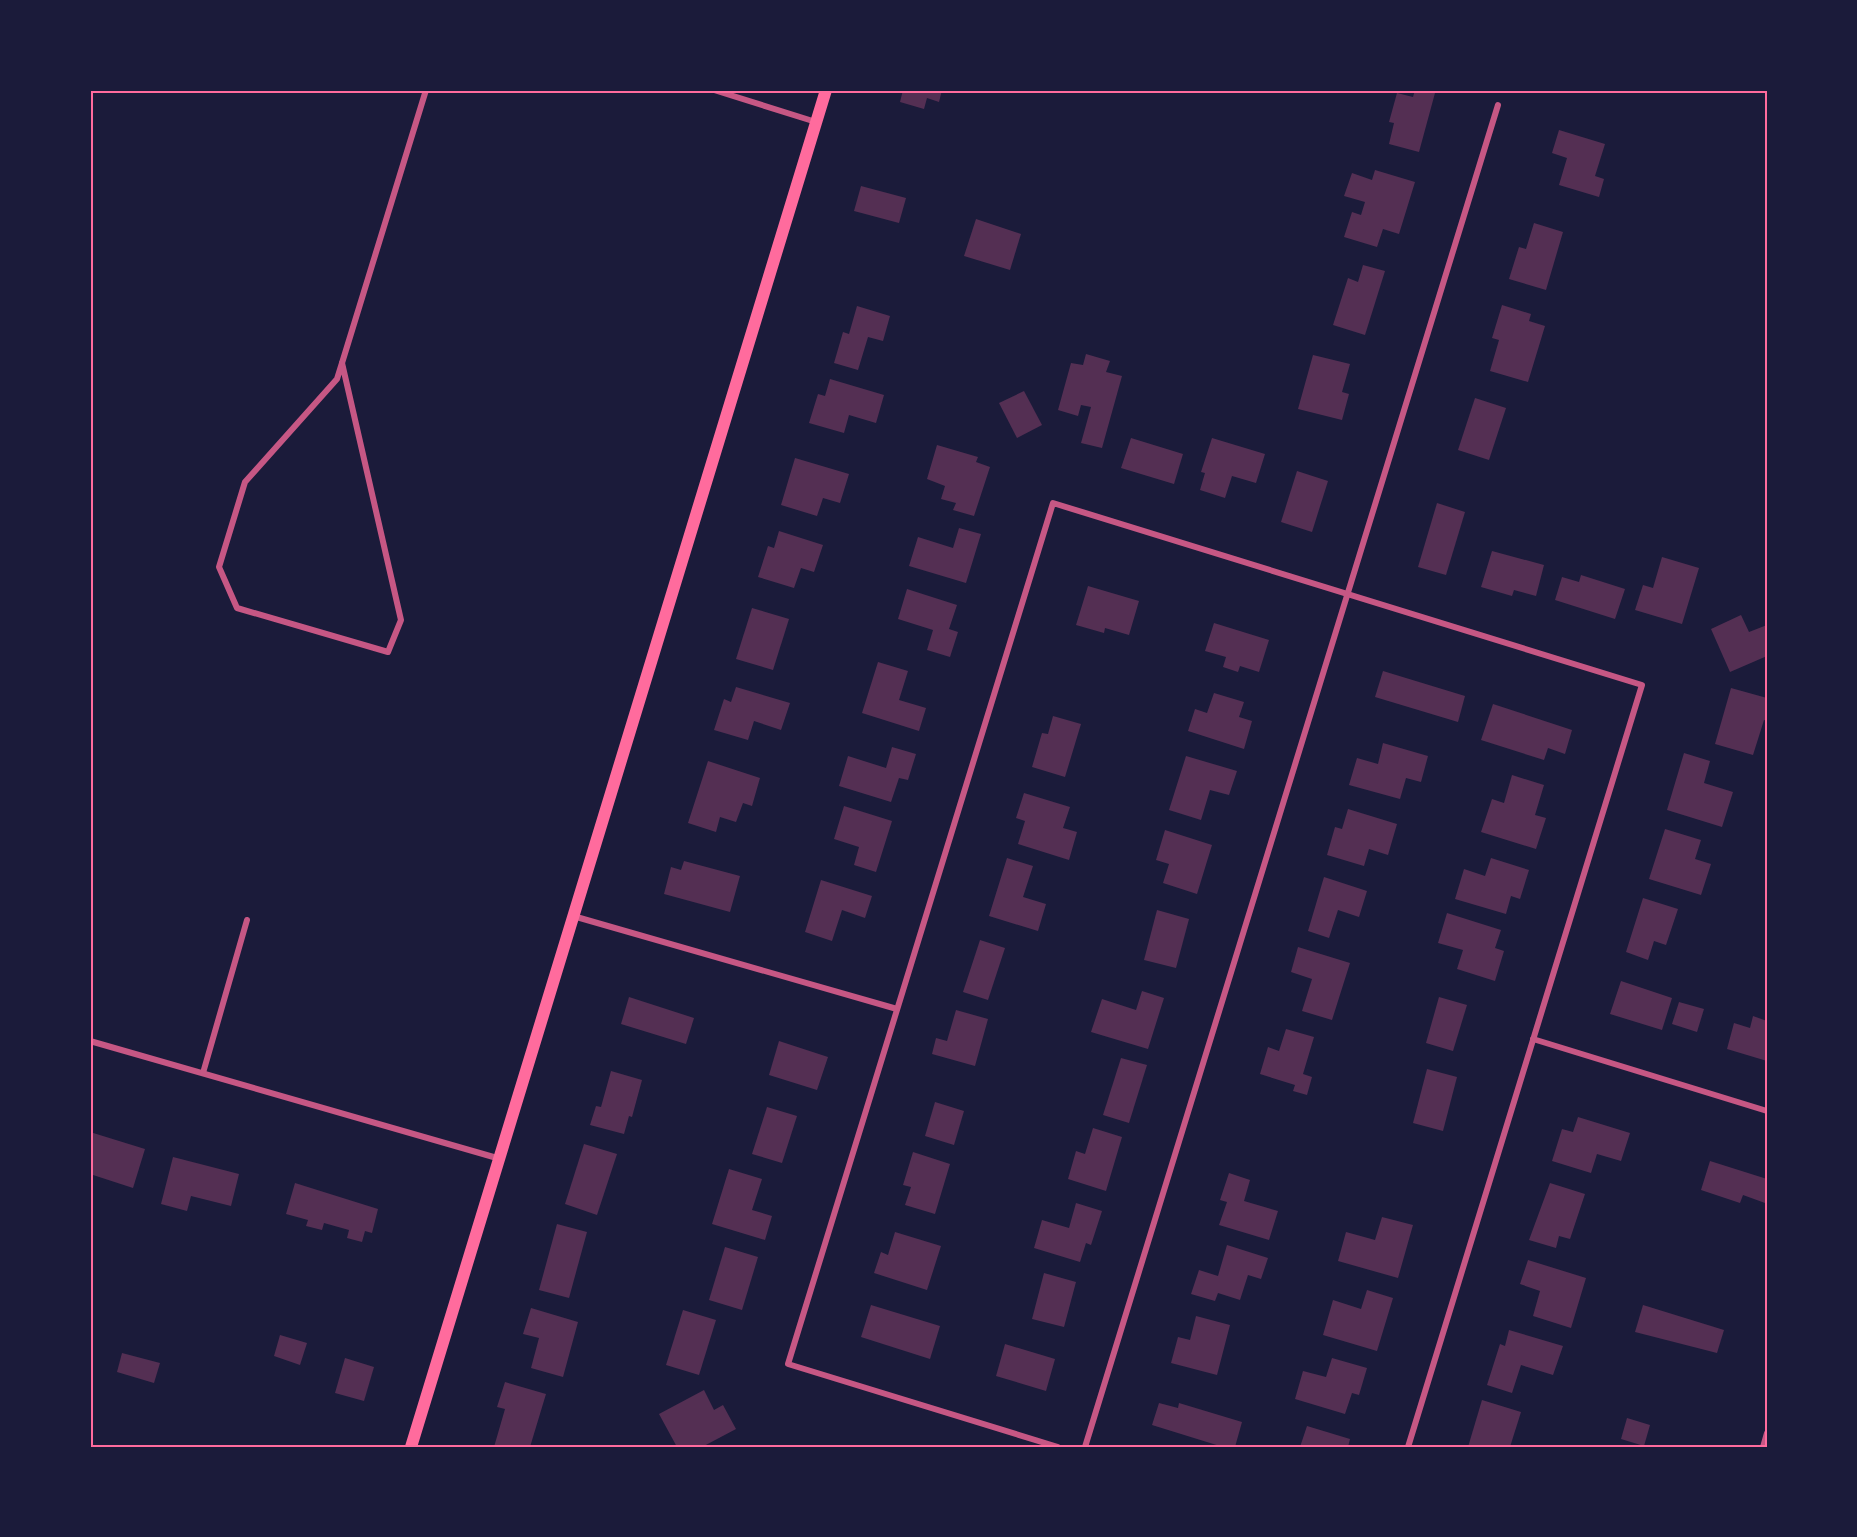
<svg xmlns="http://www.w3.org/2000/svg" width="1857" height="1537" font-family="'PT Sans',sans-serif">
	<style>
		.building { fill: #542f53 }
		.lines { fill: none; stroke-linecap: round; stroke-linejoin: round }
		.minor { stroke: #c65784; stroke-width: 6 }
		.secondary { stroke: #ff6b9d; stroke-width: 12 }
		.neatline { fill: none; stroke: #ff6b9d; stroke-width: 2 }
	</style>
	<rect width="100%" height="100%" fill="#1b1b3a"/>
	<!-- building -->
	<g class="building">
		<polygon points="903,90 942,90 939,102 927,98 924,109 900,102"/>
		<polygon points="1415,90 1435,93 1419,152 1389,144 1394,123 1389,122 1397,93 1413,97"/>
		<polygon points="1559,130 1605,144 1595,176 1604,179 1599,197 1559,185 1567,158 1552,153"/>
		<polygon points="1375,170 1415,182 1399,234 1383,229 1377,247 1344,237 1352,212 1361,215 1365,202 1344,196 1352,173 1372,180"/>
		<polygon points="861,186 906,198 899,223 854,211"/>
		<polygon points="976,219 1021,234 1010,270 964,256"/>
		<polygon points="1534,223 1563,232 1546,290 1509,279 1519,247 1526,249"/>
		<polygon points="1363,265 1385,271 1365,335 1333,325 1348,278 1358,282"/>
		<polygon points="1502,305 1531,314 1529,321 1545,326 1528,382 1490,371 1499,340 1492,338"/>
		<polygon points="857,306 890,316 883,341 868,337 858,370 834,363 843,332 849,334"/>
		<polygon points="1086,354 1110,361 1106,372 1122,376 1102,448 1081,443 1091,407 1081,405 1078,416 1058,410 1071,363 1083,365"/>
		<polygon points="1313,355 1350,364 1342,392 1349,394 1342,420 1298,409"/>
		<polygon points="830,379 884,395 876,423 849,415 844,433 809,423 818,394 825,396"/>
		<polygon points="1024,391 1042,425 1017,438 999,403"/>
		<polygon points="1475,398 1506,408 1489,460 1458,450"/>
		<polygon points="1131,438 1183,454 1174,484 1121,468"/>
		<polygon points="1212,438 1265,454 1256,483 1232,476 1225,498 1200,490 1205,473 1201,472"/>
		<polygon points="937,445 978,457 976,462 990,467 974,516 953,510 956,503 941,499 945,486 927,479"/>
		<polygon points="795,458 849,474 840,503 823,498 817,516 781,505"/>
		<polygon points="1297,471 1328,481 1312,532 1281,522"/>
		<polygon points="1437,503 1465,512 1446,575 1418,567"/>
		<polygon points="959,528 981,534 966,583 909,566 918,537 953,548"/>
		<polygon points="779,531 823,545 814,572 801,568 794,588 758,577 768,546 774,548"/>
		<polygon points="1492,551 1544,565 1536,596 1514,590 1512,596 1481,587"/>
		<polygon points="1662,557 1699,568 1682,624 1635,610 1643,585 1653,588"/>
		<polygon points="1581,575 1625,589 1615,619 1555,600 1562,577 1579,582"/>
		<polygon points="1088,586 1139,601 1129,635 1105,628 1104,633 1076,625"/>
		<polygon points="907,589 957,605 949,629 958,632 950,657 927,650 933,630 898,619"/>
		<polygon points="752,608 789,619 773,670 736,659"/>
		<polygon points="1741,615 1749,632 1767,625 1767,656 1730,672 1711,629"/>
		<polygon points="1214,623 1269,640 1259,672 1240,666 1238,672 1223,667 1226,657 1205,651"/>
		<polygon points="878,662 908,671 899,700 926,708 919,731 862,713"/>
		<polygon points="1383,671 1465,696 1458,722 1375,697"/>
		<polygon points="736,687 790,703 781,730 754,721 748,740 714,730 724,699 731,702"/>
		<polygon points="1731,688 1767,698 1767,721 1764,720 1753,755 1715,744"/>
		<polygon points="1214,693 1244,702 1239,717 1252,721 1244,749 1188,731 1195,709 1207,713"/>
		<polygon points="1493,704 1572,730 1565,754 1548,748 1544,760 1481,740"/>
		<polygon points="1053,716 1081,724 1065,777 1032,767 1042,733 1048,734"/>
		<polygon points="1383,743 1428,756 1421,782 1406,778 1400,799 1349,785 1357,758 1378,764"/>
		<polygon points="892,747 916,754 908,780 899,778 891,802 839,786 848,756 886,768"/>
		<polygon points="1684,753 1710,761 1704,783 1733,792 1722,827 1667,810"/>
		<polygon points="1186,756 1237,771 1229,795 1210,790 1201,820 1169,810"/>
		<polygon points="708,761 760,778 752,806 743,803 736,822 720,817 716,832 688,823"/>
		<polygon points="1512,775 1544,785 1535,815 1546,818 1536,849 1481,832 1492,799 1504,803"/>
		<polygon points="1024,793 1070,807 1063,828 1077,832 1069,860 1018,844 1025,821 1016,818"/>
		<polygon points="844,806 892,821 876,872 854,865 859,847 834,839"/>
		<polygon points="1348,809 1397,824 1388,855 1369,849 1364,866 1327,855 1335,827 1342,829"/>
		<polygon points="1665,829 1701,840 1695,859 1711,864 1701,895 1649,879"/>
		<polygon points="1165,830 1212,845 1197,894 1163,883 1169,864 1156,860"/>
		<polygon points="1007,858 1033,866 1023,897 1046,904 1038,931 989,916"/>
		<polygon points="1491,858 1529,870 1520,899 1511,896 1506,914 1455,899 1464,869 1485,876"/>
		<polygon points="684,861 740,876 730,912 664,894 671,867 681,870"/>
		<polygon points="1324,877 1367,891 1359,917 1338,910 1329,938 1308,931"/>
		<polygon points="821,880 872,896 865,918 842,910 832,941 805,932"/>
		<polygon points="1643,898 1678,909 1666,945 1654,941 1648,960 1626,952"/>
		<polygon points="1157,910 1189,919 1176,968 1144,960"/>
		<polygon points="1447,913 1501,930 1495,948 1504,951 1495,981 1457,969 1463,950 1438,943"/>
		<polygon points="980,940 1005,948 988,1000 963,992"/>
		<polygon points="1298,947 1350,963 1332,1020 1302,1011 1312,979 1291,972"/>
		<polygon points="1621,981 1672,998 1662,1030 1610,1014"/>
		<polygon points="1142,991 1164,998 1148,1049 1091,1032 1102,999 1136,1010"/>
		<polygon points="629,997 694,1018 686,1044 621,1024"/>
		<polygon points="1439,997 1467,1005 1453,1051 1426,1043"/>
		<polygon points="1679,1002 1704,1009 1697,1032 1672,1024"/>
		<polygon points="956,1010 988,1019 975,1066 932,1054 936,1038 947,1041"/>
		<polygon points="1753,1016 1767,1021 1767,1061 1727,1049 1734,1023 1750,1028"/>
		<polygon points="1286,1029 1314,1037 1303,1074 1312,1077 1307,1095 1293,1091 1295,1085 1260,1074 1268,1047 1279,1051"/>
		<polygon points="779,1041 828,1057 817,1090 769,1075"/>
		<polygon points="1121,1058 1147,1065 1129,1123 1103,1115"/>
		<polygon points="1427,1069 1457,1077 1443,1131 1413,1123"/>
		<polygon points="611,1071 642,1080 632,1117 629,1116 624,1134 590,1125 596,1106 601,1107"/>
		<polygon points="935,1102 964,1111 954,1145 925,1136"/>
		<polygon points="767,1107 797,1116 782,1163 752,1154"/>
		<polygon points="1578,1117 1630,1133 1621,1161 1597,1154 1591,1173 1552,1161 1562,1129 1573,1132"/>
		<polygon points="1093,1128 1122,1137 1106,1191 1068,1179 1076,1151 1085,1154"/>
		<polygon points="90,1132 145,1149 133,1188 90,1174"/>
		<polygon points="584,1144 617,1154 597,1215 565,1204"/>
		<polygon points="913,1152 950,1164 935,1214 905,1205 911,1187 903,1185"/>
		<polygon points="173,1157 239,1174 231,1206 191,1196 187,1211 161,1204"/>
		<polygon points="1710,1161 1767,1179 1765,1203 1743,1195 1740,1203 1701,1190"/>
		<polygon points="729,1169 762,1179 752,1210 772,1216 765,1240 712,1224"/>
		<polygon points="1229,1173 1250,1180 1244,1201 1278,1211 1269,1240 1219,1225 1227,1202 1220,1200"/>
		<polygon points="295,1183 378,1209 372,1233 365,1231 362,1242 347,1238 349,1230 324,1223 322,1230 306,1226 308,1220 286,1214"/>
		<polygon points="1550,1183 1585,1194 1570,1239 1559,1236 1556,1248 1529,1240"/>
		<polygon points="1076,1203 1102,1211 1091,1245 1086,1243 1080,1262 1034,1248 1042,1220 1069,1228"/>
		<polygon points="1382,1217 1413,1225 1398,1278 1338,1261 1346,1232 1375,1240"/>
		<polygon points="557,1224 587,1232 569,1298 539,1290"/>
		<polygon points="895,1232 941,1246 927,1290 874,1273 881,1252 888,1255"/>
		<polygon points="1227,1245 1268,1258 1261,1279 1248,1275 1240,1300 1218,1293 1215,1301 1191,1294 1199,1270 1218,1276"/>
		<polygon points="725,1247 758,1257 742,1310 709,1300"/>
		<polygon points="1528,1260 1586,1278 1571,1328 1533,1316 1540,1291 1520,1284"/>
		<polygon points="1044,1273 1076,1282 1064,1327 1032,1319"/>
		<polygon points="1367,1290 1393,1298 1377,1351 1323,1335 1333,1300 1361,1309"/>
		<polygon points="871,1305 940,1326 930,1359 861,1337"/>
		<polygon points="1643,1305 1724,1330 1717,1353 1635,1332"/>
		<polygon points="531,1308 578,1322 563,1377 531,1368 539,1338 523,1334"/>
		<polygon points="683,1310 716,1320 699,1375 666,1365"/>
		<polygon points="1196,1316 1230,1325 1217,1375 1171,1363 1178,1337 1190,1340"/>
		<polygon points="1509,1330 1563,1346 1553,1375 1521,1365 1512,1393 1487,1385 1500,1344 1505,1346"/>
		<polygon points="280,1335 307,1343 300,1365 274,1356"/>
		<polygon points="1005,1344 1055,1359 1046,1391 996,1376"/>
		<polygon points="122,1353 160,1363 154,1383 117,1372"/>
		<polygon points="345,1358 374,1367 364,1401 335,1393"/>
		<polygon points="1332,1358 1367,1368 1359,1395 1352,1393 1345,1414 1295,1399 1303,1371 1326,1377"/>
		<polygon points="505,1382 546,1394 530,1447 494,1447 505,1409 497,1407"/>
		<polygon points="704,1390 714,1410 723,1405 736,1429 702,1447 677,1447 659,1414"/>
		<polygon points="1482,1400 1521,1412 1510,1447 1468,1447"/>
		<polygon points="1159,1403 1178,1408 1179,1403 1242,1422 1235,1447 1223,1447 1152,1425"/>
		<polygon points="1627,1418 1650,1425 1644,1446 1621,1439"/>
		<polygon points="1307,1426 1350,1439 1348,1447 1300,1447"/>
	</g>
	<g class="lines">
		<!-- minor -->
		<g class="minor">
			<polyline points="714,90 816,122"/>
			<polygon points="342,363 401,620 388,652 237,608 219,567 245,482 337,379"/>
			<polyline points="342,363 426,90"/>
			<polyline points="573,916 897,1009"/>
			<polyline points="1533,1039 1767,1111"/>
			<polyline points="90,1041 497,1158"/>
			<polyline points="203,1073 247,920"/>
			<polyline points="1058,1447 788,1364 1053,503 1642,685 1408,1447"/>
			<polyline points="1085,1447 1498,105"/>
			<polyline points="1763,1447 1767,1433"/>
		</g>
		<!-- secondary -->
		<polyline class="secondary" points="411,1447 826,90"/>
	</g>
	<!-- border -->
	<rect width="1857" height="1537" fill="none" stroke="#1b1b3a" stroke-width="183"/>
	<rect x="92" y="92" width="1674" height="1354" class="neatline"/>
</svg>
